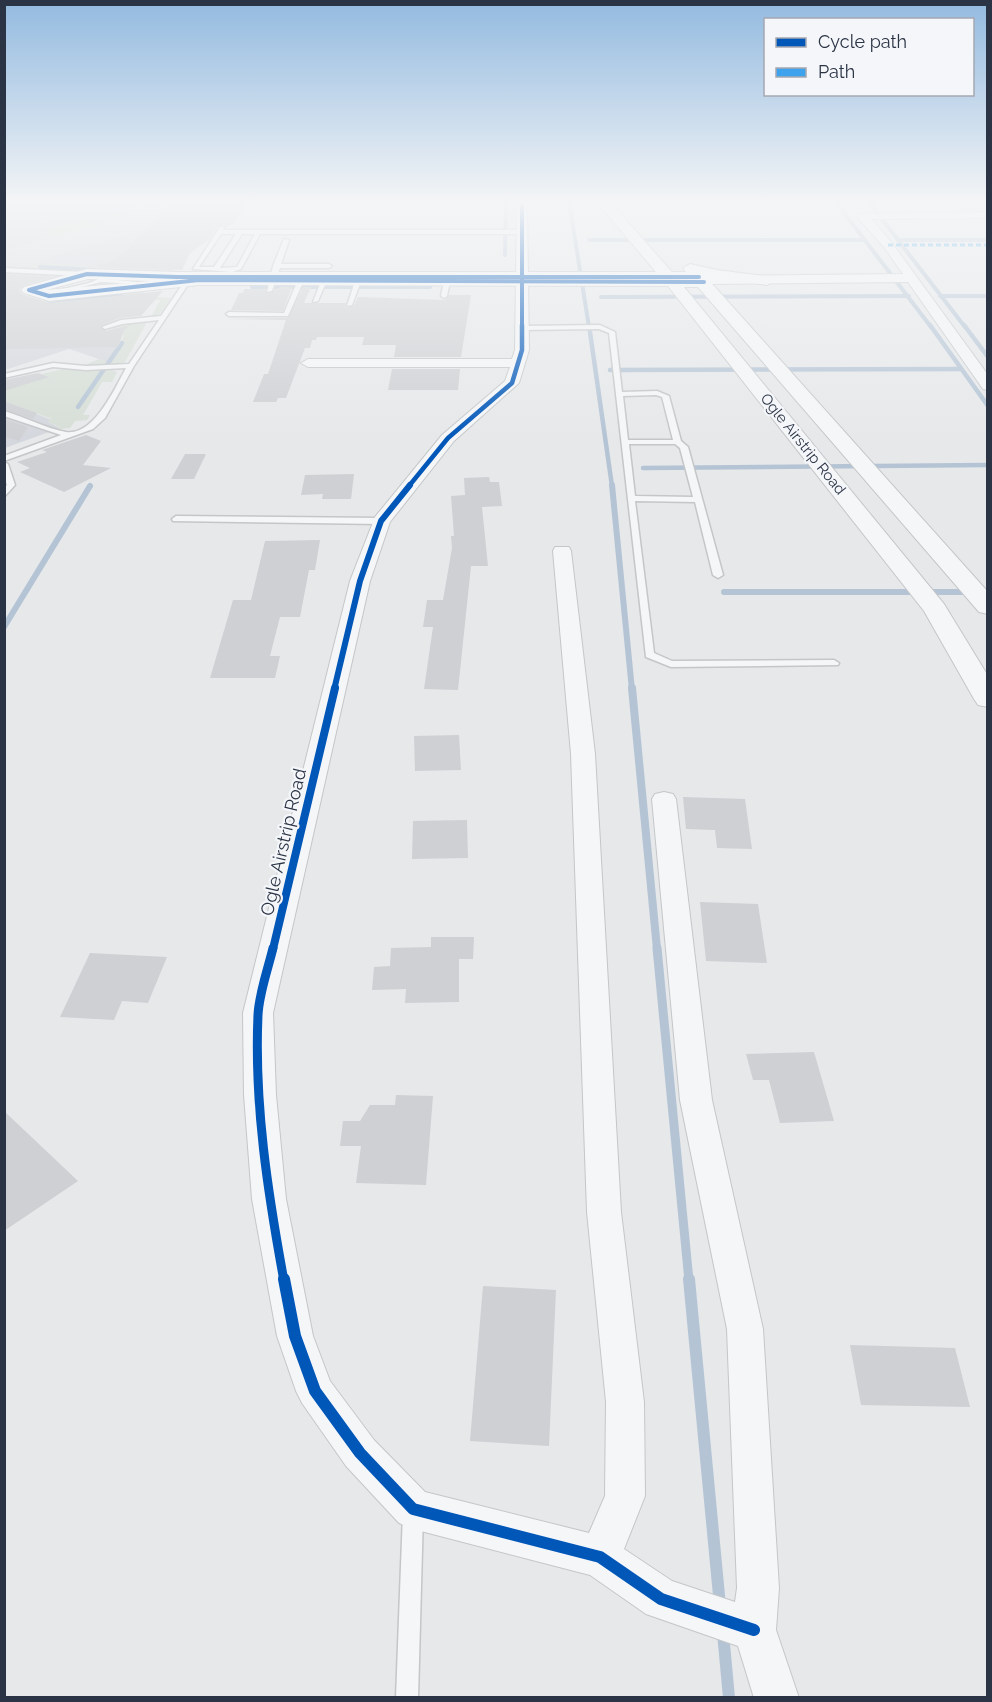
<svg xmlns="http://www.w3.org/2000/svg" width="992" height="1702" font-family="Raleway,sans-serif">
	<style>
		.built { fill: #d4d7dd }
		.green { fill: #d6ded6 }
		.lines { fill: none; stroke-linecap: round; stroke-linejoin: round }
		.stream-far5 { stroke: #b4c4d5; stroke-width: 4 }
		.stream-far4 { stroke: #b4c4d5; stroke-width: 4.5 }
		.stream-far3 { stroke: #b4c4d5; stroke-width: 6 }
		.stream-far2 { stroke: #b4c4d5; stroke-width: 8 }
		.stream-far1 { stroke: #b4c4d5; stroke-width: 9 }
		.stream { stroke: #b4c4d5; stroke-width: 12 }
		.taxiway { fill: #dadcde; fill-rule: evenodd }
		.building { fill: #ced0d3 }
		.service-casing { stroke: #c4c6c8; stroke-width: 3 }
		.minor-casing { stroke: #c4c6c8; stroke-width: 2 }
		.tertiary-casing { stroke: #c4c6c8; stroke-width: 2 }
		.service { fill: #f5f6f7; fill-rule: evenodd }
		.minor { fill: #f5f6f7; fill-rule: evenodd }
		.tertiary { fill: #f5f6f7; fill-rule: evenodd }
		.quiet { stroke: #3ea3ec; stroke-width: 3; stroke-dasharray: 5 3; stroke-linecap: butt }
		.cycleway-far5-casing { stroke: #f4f6f9; stroke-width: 5 }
		.cycleway-far4-casing { stroke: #f4f6f9; stroke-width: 7 }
		.cycleway-far3-casing { stroke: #f4f6f9; stroke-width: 9 }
		.cycleway-far2-casing { stroke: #f4f6f9; stroke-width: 11 }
		.cycleway-far1-casing { stroke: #f4f6f9; stroke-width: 13 }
		.cycleway-casing { stroke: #f4f6f9; stroke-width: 16 }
		.cycleway-far5 { stroke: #0057b8; stroke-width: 4 }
		.cycleway-far4 { stroke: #0057b8; stroke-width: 4.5 }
		.cycleway-far3 { stroke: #0057b8; stroke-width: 6 }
		.cycleway-far2 { stroke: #0057b8; stroke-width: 8 }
		.cycleway-far1 { stroke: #0057b8; stroke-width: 9 }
		.cycleway { stroke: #0057b8; stroke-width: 12 }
		.labels { text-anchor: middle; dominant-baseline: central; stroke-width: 4.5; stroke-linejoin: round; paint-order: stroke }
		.far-street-label { font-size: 15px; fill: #2b3445; stroke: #f4f6f9 }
		.street-label { font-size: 18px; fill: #2b3445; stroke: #f4f6f9 }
	</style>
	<rect width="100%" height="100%" fill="#e6e8ea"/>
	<!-- built -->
	<g class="built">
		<polygon points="5,201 247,201 234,224 215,225 168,275 38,268 29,271 37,274 45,272 60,277 11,291 42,300 102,293 151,299 98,323 104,324 96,328 122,336 108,362 69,349 5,370"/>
		<polygon points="4,401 52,420 48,422 60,428 5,448"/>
	</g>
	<!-- green -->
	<g class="green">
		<path d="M5 201H139C104 209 38 233 5 222Z"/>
		<path d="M148 207 155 210 149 213C127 219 59 243 42 232L49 228 129 208Z"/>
		<polygon points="24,262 137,270 141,266 152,269 156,266 173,267 168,275 9,267 15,263"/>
		<polygon points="155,287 161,289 146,290 141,296 171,298 160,314 151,317 160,300 107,296 71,303 62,301 40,306 26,304 42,300"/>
		<path d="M147 322 125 362 113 365 82 366 99 359 108 362 124 336 109 331C121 321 132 322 147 322Z"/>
		<polygon points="63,369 108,369 117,372 112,382 102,382 83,415 90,415 87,420 75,421 70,428 58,429 60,427 48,422 52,419 5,401 5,388 48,377 42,374"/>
	</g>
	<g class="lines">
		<!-- stream-far5 -->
		<g class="stream-far5">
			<polyline points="569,201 589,327"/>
			<polyline points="835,201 931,327"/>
			<polyline points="868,201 965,327"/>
			<polyline points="589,240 864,240"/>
			<polyline points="899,240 988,240"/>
			<polyline points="505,255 506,201"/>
			<polyline points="40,267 96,270"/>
			<polyline points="252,287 430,287"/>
			<polyline points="940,296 988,296"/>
			<polyline points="601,297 909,296"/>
			<polyline points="46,305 106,295 126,297"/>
		</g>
		<!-- stream-far4 -->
		<g class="stream-far4">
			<polyline points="589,325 612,486"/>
			<polyline points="930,325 988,406"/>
			<polyline points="964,325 988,357"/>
			<polyline points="610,370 961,369"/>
			<polyline points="78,407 122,343"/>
			<polyline points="643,468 988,465"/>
		</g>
		<!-- stream-far3 -->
		<g class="stream-far3">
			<polyline points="612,485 632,690"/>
			<polyline points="724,592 971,592"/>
			<polyline points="4,627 90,486"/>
		</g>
		<!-- stream-far2 -->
		<polyline class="stream-far2" points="632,688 657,949"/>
		<!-- stream-far1 -->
		<polyline class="stream-far1" points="657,948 689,1281"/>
		<!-- stream -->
		<g class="stream">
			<polyline points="689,1279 720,1606"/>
			<polyline points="723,1633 729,1698"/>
		</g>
		<!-- taxiway -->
		<polygon class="taxiway" points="187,201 217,201 220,205 215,211 73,250 4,274 4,250"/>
	</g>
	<!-- building -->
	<g class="building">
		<polygon points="173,201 247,201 234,224 226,227 224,225 218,226 210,239 190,253 182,270 96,267 101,263 108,264 129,248"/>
		<polygon points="4,274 52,277 23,285 19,290 23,295 48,303 163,291 141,316 120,318 100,326 106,331 131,325 124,330 118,347 4,349"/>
		<polygon points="280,287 292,287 283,311 231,310 239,293 243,293 244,289 265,289 267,294"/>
		<polygon points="303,287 311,287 304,303 346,303 345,307 347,308 354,306 358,297 445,300 449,295 471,295 461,357 394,357 396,345 362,345 364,337 317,337 316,340 312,340 310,348 305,348 286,398 278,398 276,402 253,402 264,374 268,374 286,320 226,319 288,318"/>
		<polygon points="392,369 460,369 458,390 388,390"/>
		<polygon points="38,373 49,377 4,391 4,380"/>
		<polygon points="4,401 37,413 33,419 4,409"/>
		<polygon points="4,419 28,427 19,441 4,436"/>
		<polygon points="86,435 101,441 83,465 111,468 64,492 20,472 30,468 17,462 47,452 42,450"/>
		<polygon points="185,454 206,454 194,479 171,479"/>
		<polygon points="354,474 351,499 322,499 323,494 301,495 305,475"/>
		<polygon points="489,477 490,482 499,482 502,506 482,507 488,566 471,566 458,690 424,689 433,627 423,627 427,600 443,600 452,548 451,536 454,536 451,496 465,495 464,478"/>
		<polygon points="320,540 315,570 309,570 300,617 280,617 270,656 280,656 275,678 210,678 233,600 251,600 265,541"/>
		<polygon points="459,735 461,770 415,771 414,736"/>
		<polygon points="683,797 745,799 752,849 717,848 715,830 686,829"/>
		<polygon points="467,820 468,858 412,859 413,821"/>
		<polygon points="700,902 758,904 767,963 706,961"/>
		<polygon points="431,937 474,937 473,959 459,959 459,1002 405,1003 406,989 372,990 374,967 390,966 391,948 431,947"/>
		<polygon points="90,953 167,957 148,1003 122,1001 114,1020 60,1017"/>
		<polygon points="814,1052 834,1121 780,1123 769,1080 753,1080 746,1054"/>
		<polygon points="396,1095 433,1096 426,1185 356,1183 361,1146 340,1146 343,1121 360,1121 370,1105 395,1105"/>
		<polygon points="4,1111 78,1181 4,1231"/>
		<polygon points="483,1286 556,1290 549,1446 470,1441"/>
		<polygon points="850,1345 955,1348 970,1407 861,1405"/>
	</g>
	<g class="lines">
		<defs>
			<g id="service">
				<path d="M220 227H224L223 230H521L524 232 521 234H260L241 269 232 272 193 269ZM221 234H236L214 267H199ZM242 234H255L237 267 220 268Z"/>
				<polygon points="284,239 289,240 281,264 329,264 332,266 329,268 280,268 272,291 267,292 273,266"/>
				<polygon points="4,268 83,272 86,274 83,276 4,272"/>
				<polygon points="113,273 115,276 107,279 137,282 134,284 101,282 62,292 59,290 89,283"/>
				<path d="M188 276 193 277 134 366 105 418 93 429 4 461V456L61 435 4 416V411C25 417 45 428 66 432 94 436 115 388 126 368L86 370 53 367 4 378V374L53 363 86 366 129 364 159 320 122 324 105 329 102 327 121 320 161 316Z"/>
				<polygon points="301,278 304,280 288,316 229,316 226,314 229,312 284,313 298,280"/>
				<polygon points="322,279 327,280 318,301 313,302"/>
				<polygon points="358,279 361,281 352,305 347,306 355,281"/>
				<polygon points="447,279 450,281 447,296 444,298 441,296 444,281"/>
				<path d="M600 325 615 332 622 392 657 391 669 396 681 441 688 447 723 575 718 578 713 575 695 502 635 501 654 653 672 661 834 660 839 663 838 665 671 667 646 657 609 333 599 329 522 330 519 328 522 326ZM656 395 662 397 673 440H628L623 396ZM629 444H675L680 448 693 497 635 496Z"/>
				<polygon points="4,462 8,464 15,485 4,497 4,488 7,485 4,477"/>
				<polygon points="176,516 381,518 385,521 381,524 173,521 172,519"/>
				<polygon points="413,1504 420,1506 423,1513 418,1698 396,1698 403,1513 406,1506"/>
			</g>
			<g id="minor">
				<polygon points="517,201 527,201 529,350 519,383 454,441 390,522 370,581 273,1013 276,1095 286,1199 313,1336 330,1381 374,1440 425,1492 589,1533 605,1496 606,1402 587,1212 571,754 553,551 555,547 569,547 571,551 595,754 621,1212 644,1402 645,1496 624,1549 672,1581 735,1602 737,1588 727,1329 680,1100 652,799 655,794 664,792 673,794 676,799 712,1100 763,1329 779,1588 776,1630 799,1698 754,1698 738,1646 646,1614 590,1575 413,1529 399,1523 346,1466 302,1403 296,1391 277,1336 252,1199 244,1095 243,1013 350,581 375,517 442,435 505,381 510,367 308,367 301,363 308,359 512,359 515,350"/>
				<polygon points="988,212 988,218 871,219 892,243 988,375 988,390 983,389 908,282 702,284 696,280 702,276 903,274 884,247 858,218 858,214"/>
			</g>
			<path id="tertiary" d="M596 201H609L672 272H686L683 268 690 264 717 270 772 277 775 280 767 285 706 277 988 592V614L979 612 698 287H684L944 604 988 676V707L978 705 974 699 924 611 668 286 199 285 49 301 24 293 21 290 24 287 87 269 177 272H656ZM88 279 150 281 46 290Z"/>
		</defs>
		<!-- service casing -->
		<use href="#service" class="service-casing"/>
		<!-- minor casing -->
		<use href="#minor" class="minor-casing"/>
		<!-- tertiary casing -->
		<use href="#tertiary" class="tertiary-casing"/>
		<!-- service -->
		<use href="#service" class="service"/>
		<!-- minor -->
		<use href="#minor" class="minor"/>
		<!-- tertiary -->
		<use href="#tertiary" class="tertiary"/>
		<!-- quiet -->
		<polyline class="quiet" points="888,245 988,245"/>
		<defs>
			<g id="cycleway-far5">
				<polyline points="522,201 522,327"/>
				<polyline points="699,277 177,277 87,274 29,290 49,296 199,280 704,282"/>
			</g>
			<polyline id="cycleway-far4" points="409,486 448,438 512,383 522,350 522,325"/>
			<polyline id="cycleway-far3" points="334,690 360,581 381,521 410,485"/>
			<polyline id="cycleway-far2" points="273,949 335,688"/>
			<path id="cycleway-far1" d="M273 948C268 969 259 993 258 1015 254 1104 268 1194 284 1281"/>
			<polyline id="cycleway" points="284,1279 295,1336 315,1391 360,1453 413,1509 600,1557 661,1599 754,1630"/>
		</defs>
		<!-- cycleway-far5 casing -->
		<use href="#cycleway-far5" class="cycleway-far5-casing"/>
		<!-- cycleway-far4 casing -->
		<use href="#cycleway-far4" class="cycleway-far4-casing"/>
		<!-- cycleway-far3 casing -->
		<use href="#cycleway-far3" class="cycleway-far3-casing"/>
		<!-- cycleway-far2 casing -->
		<use href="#cycleway-far2" class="cycleway-far2-casing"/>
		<!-- cycleway-far1 casing -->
		<use href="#cycleway-far1" class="cycleway-far1-casing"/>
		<!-- cycleway casing -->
		<use href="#cycleway" class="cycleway-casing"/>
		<!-- cycleway-far5 -->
		<use href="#cycleway-far5" class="cycleway-far5"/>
		<!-- cycleway-far4 -->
		<use href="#cycleway-far4" class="cycleway-far4"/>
		<!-- cycleway-far3 -->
		<use href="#cycleway-far3" class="cycleway-far3"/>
		<!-- cycleway-far2 -->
		<use href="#cycleway-far2" class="cycleway-far2"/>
		<!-- cycleway-far1 -->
		<use href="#cycleway-far1" class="cycleway-far1"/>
		<!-- cycleway -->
		<use href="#cycleway" class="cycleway"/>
	</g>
	<!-- sky -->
	<linearGradient id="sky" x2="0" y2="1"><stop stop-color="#93bae0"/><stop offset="0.46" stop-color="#f4f5f6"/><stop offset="1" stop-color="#f4f5f6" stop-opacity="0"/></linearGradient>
	<rect width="992" height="439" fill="url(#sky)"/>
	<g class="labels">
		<!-- far-street labels -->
		<g class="far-street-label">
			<text transform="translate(803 444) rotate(51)">Ogle Airstrip Road</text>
		</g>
		<!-- street labels -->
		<g class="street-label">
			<text transform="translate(283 842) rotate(-77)">Ogle Airstrip Road</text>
		</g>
	</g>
	<!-- border -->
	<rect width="992" height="1702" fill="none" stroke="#2b3445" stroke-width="12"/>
	<!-- legend -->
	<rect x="764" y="18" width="210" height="78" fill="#f4f6f9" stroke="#a4a8b1" stroke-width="1.5"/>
	<rect x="776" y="38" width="30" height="9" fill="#0057b8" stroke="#a4a8b1" stroke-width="1.5"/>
	<text x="818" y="48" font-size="18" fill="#2b3445">Cycle path</text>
	<rect x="776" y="68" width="30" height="9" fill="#3ea3ec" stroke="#a4a8b1" stroke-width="1.5"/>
	<text x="818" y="78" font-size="18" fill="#2b3445">Path</text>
</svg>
